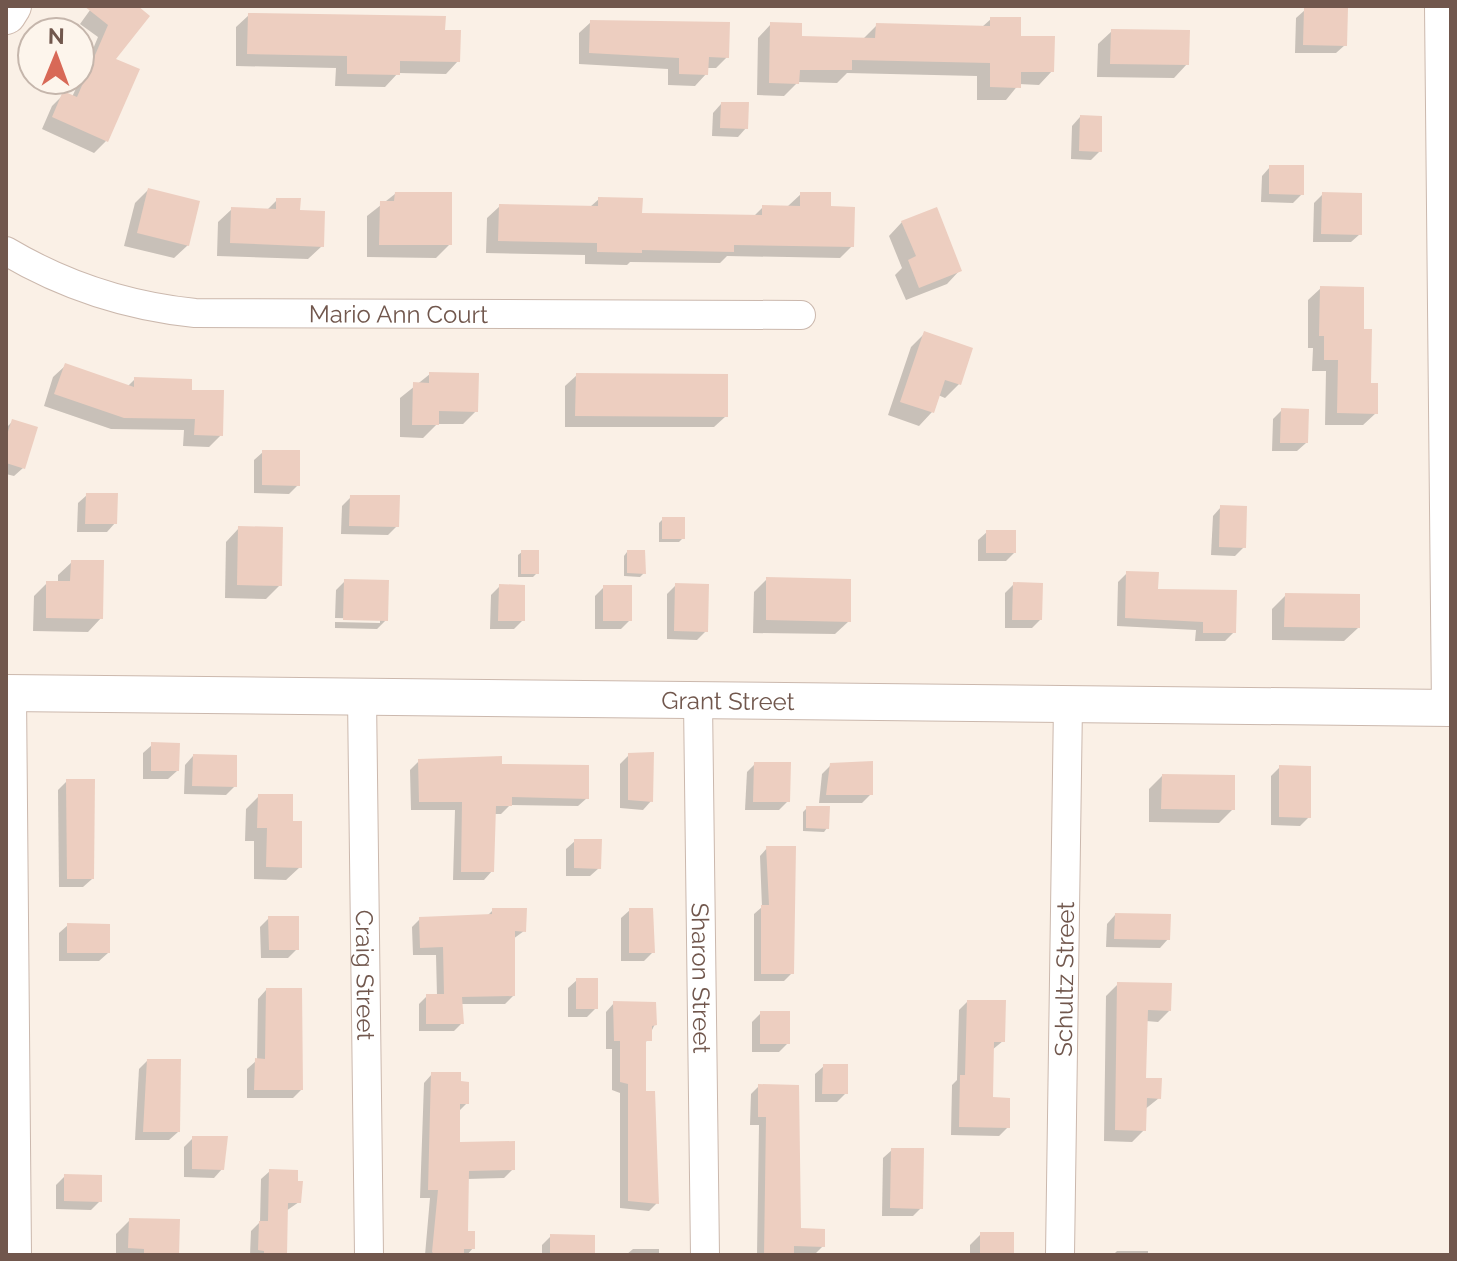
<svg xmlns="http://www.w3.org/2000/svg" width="1457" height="1261" font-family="Raleway,sans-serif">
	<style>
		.shadow { fill: #0003 }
		.building { fill: #edcec0 }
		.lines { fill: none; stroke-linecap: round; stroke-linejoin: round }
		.minor-casing { stroke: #cbb8ad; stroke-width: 30 }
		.tertiary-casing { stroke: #cbb8ad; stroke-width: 38 }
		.secondary-casing { stroke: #cfbaae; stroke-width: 42 }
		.minor { stroke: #fff; stroke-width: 28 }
		.tertiary { stroke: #fff; stroke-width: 36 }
		.secondary { stroke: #fff; stroke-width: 40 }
		.labels { text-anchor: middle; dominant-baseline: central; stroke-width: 8; stroke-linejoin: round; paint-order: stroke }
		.street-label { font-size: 24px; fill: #71574d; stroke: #fdf5ec }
	</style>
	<rect width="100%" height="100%" fill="#faf0e6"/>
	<!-- shadow -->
	<g class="shadow">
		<polygon points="93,6 134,6 113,59 106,141 94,153 42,129 52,106 64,94 72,97 80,80 98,37 80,24"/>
		<polygon points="1305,10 1345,45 1336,53 1295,53 1296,18"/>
		<polygon points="249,15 443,32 458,61 446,74 398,73 385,87 335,86 336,68 236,66 236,27"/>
		<polygon points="991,19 1052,71 1039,85 1019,84 1006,100 977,100 977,76 847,73 837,83 798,82 784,96 757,95 758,38 771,24 800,38 863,39 877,25 982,27"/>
		<polygon points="591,22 727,57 716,68 707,68 706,74 695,86 668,85 668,69 579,64 579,33"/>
		<polygon points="1112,31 1187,64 1174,78 1097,77 1098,44"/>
		<polygon points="721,104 746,128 738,137 712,136 713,113"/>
		<polygon points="1080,117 1100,151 1091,160 1071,159 1072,126"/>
		<polygon points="1270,167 1302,194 1293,203 1261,202 1262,176"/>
		<polygon points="148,190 188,245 174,258 124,246 135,203"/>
		<polygon points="395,194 450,244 436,258 367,257 367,216"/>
		<polygon points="801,194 829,208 852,246 840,258 727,256 720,263 630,262 627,265 585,264 585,255 486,253 487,218 500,206 590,207 599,199 640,215 753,217 763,207 788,206"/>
		<polygon points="1323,194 1360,234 1351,242 1313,242 1314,203"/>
		<polygon points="277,200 298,212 322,246 308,259 217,256 218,222 232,209 266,211"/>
		<polygon points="902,222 960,270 947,284 906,300 895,275 902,268 889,236"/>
		<polygon points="1321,288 1362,331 1376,413 1363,425 1325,425 1326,371 1312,371 1313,348 1308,348 1308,300"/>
		<polygon points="925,333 959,384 945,398 938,395 932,412 919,426 888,415 911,347"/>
		<polygon points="65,366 127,387 135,379 190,392 221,435 209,447 183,446 184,430 111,429 44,406 53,377"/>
		<polygon points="430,374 476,411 463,424 437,424 423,438 400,437 400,398"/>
		<polygon points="577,375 726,416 714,427 565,427 565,386"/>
		<polygon points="1282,410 1306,443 1297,451 1272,451 1273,419"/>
		<polygon points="13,421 23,468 14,476 6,474 6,428"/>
		<polygon points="263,452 298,485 289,494 254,493 254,460"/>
		<polygon points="87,495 115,523 107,532 77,532 78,503"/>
		<polygon points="351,497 397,526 388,535 341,534 342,506"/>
		<polygon points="1221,507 1244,547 1235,556 1211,555 1213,516"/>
		<polygon points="663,519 683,538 679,542 659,542 659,523"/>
		<polygon points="239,528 280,585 266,599 225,598 226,542"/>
		<polygon points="987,532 1014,553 1006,561 978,561 978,540"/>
		<polygon points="522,552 537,573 533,577 518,577 518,555"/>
		<polygon points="627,552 644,573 640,577 624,576 624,556"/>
		<polygon points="72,562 101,618 88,632 33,631 34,596 47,583 58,583 58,575"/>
		<polygon points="1127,573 1156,591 1234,632 1225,641 1195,641 1196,630 1117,626 1118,582"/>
		<polygon points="767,579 849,621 835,634 753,633 754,592"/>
		<polygon points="345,581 386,620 377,629 335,628 335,622 380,623 380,619 335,618 336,590"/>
		<polygon points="1014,584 1040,620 1032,628 1005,628 1005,593"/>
		<polygon points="676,585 706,631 697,640 667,639 667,594"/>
		<polygon points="500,586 523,620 514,629 490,629 491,595"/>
		<polygon points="604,587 630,620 621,629 595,629 595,596"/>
		<polygon points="1286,595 1358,628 1344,641 1272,640 1272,609"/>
		<polygon points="152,745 177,771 168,779 143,779 143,753"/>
		<polygon points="629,755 651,801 643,810 620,808 620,764"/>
		<polygon points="193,756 235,786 226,795 184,794 185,765"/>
		<polygon points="419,761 499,766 587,798 578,806 510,805 501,814 493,814 492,871 484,880 453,880 455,810 411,810 410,770"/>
		<polygon points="755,764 788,801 779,810 745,810 747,772"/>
		<polygon points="831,765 871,794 862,803 819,803 822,774"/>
		<polygon points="1280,767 1309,817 1300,826 1271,825 1271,776"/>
		<polygon points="1162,776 1233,809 1219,823 1149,822 1149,789"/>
		<polygon points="67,781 92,879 83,887 59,887 58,790"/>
		<polygon points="259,796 291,823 300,867 286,880 254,879 254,841 245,841 246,809"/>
		<polygon points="807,808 827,828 824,832 803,831 803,812"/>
		<polygon points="575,841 599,868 590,876 566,876 566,849"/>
		<polygon points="767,848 792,973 784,981 754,981 754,914 762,907 760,856"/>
		<polygon points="493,910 524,931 513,939 513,996 505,1004 460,1004 462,1023 454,1031 419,1031 419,1004 427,996 437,996 436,955 413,955 412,927 420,919 486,917"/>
		<polygon points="630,910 653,952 644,961 621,961 621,918"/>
		<polygon points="1115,915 1168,939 1160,948 1106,947 1107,924"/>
		<polygon points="269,918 297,949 288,958 261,958 260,927"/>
		<polygon points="68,925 108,953 99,961 59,961 59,933"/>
		<polygon points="577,980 596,1008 587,1017 568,1017 568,988"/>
		<polygon points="1118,984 1170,1010 1158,1022 1146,1021 1144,1080 1159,1098 1144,1110 1144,1130 1132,1142 1104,1141 1106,996"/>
		<polygon points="266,990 301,1090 293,1098 247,1098 247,1069 257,1060 258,999"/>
		<polygon points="967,1002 1003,1041 992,1050 991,1099 1008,1127 999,1136 951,1135 952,1085 957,1080 959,1010"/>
		<polygon points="614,1003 655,1024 644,1046 644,1093 657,1203 649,1211 620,1208 620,1093 612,1090 612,1049 606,1049 606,1012"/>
		<polygon points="761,1013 788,1043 779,1052 752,1052 752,1022"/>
		<polygon points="147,1061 178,1132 169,1140 135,1140 139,1069"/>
		<polygon points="824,1066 846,1093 837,1102 815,1102 815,1074"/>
		<polygon points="432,1074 467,1103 458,1112 458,1144 513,1169 504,1178 467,1179 466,1233 473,1248 467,1255 425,1255 430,1198 420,1198 424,1083"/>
		<polygon points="759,1086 799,1230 823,1246 814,1255 757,1255 759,1125 750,1125 751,1094"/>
		<polygon points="193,1138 222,1169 214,1178 184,1177 184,1147"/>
		<polygon points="892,1150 921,1208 913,1216 882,1216 883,1158"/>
		<polygon points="270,1171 296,1184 299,1202 286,1211 285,1255 250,1255 251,1231 260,1222 261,1179"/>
		<polygon points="65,1176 100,1201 91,1210 56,1209 56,1185"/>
		<polygon points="130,1220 177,1255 116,1255 116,1234"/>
		<polygon points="981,1234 1012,1255 970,1255 970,1245"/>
		<polygon points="551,1236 593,1255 542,1255 542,1245"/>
		<polygon points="633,1249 659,1249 659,1255 626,1255"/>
		<polygon points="1117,1251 1148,1251 1148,1255 1113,1255"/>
	</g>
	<!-- building -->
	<g class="building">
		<polygon points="84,6 138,6 150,16 116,59 140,69 108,142 52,117 63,91 77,97 108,25"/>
		<polygon points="1304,8 1348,8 1347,46 1303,45"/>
		<polygon points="248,13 446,16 445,30 461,30 460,62 400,61 400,75 347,74 347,56 247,54"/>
		<polygon points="990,17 1021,17 1021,36 1055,36 1054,72 1021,72 1021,88 990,87 990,63 852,60 852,70 800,70 799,84 769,83 770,22 802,23 802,36 875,38 876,23 990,26"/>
		<polygon points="590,20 730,22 729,58 709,57 708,75 679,74 679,58 589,53"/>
		<polygon points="1111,29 1190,30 1189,65 1110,64"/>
		<polygon points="721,102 749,102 748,129 720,128"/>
		<polygon points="1080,115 1102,116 1102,152 1079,151"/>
		<polygon points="1269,165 1304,165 1304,195 1269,194"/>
		<polygon points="148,188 200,201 189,246 137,233"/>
		<polygon points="395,192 452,192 452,245 379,245 380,201 394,201"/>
		<polygon points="800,192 831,192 831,206 855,207 854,247 734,245 734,252 642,250 642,253 597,252 597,243 498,241 499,204 598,206 598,197 643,198 642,213 762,215 762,205 800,206"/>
		<polygon points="1322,192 1362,193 1362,235 1321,234"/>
		<polygon points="276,198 301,198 300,210 325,211 324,247 230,243 231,207 276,209"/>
		<polygon points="937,207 962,271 919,288 908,260 916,256 901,221"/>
		<polygon points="1320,286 1364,287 1364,329 1372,329 1371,383 1378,383 1378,414 1337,413 1338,360 1324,360 1324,336 1319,336"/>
		<polygon points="924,331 973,348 961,385 945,380 934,413 900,402"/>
		<polygon points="65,363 134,387 134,377 192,379 192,390 224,390 223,436 194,435 195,419 124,418 54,394"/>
		<polygon points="429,372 479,373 478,412 439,411 439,425 412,425 413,382 429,383"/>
		<polygon points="576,373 728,374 728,417 575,416"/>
		<polygon points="1281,408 1309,409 1308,443 1280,443"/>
		<polygon points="12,419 38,427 25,469 6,463 6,438"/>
		<polygon points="262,450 300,450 300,486 262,485"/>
		<polygon points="86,493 118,493 117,524 85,524"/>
		<polygon points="350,495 400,495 399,527 349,526"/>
		<polygon points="1220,505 1247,506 1246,548 1219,547"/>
		<rect x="662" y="517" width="23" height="22"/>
		<polygon points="238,526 283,527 282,586 237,585"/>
		<rect x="986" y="530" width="30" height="23"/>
		<rect x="521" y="550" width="18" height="24"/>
		<polygon points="627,550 645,550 646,574 627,573"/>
		<polygon points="71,560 104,560 103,619 46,618 46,581 70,581"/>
		<polygon points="1126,571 1159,572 1158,589 1237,590 1236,633 1203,633 1203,622 1125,618"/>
		<polygon points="766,577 851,579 851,622 766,620"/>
		<polygon points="344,579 389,580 388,621 343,620"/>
		<polygon points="1013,582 1043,583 1042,620 1012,620"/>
		<polygon points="675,583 709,584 708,632 674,631"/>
		<polygon points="499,584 525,585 525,621 498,621"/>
		<rect x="603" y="585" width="29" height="36"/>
		<polygon points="1285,593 1360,594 1360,628 1284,627"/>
		<polygon points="151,742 180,743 179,771 151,771"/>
		<polygon points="654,752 653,802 628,800 628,753"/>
		<polygon points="193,754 237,755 237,787 192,786"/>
		<polygon points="502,756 502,764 589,765 589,799 512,797 512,806 496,806 494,872 461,872 462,802 419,802 418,759"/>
		<polygon points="873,761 873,795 826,795 830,763"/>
		<polygon points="754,762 791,762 790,802 753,802"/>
		<polygon points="1279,765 1311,766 1311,818 1279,817"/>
		<polygon points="1162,774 1235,775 1235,810 1161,809"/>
		<polygon points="66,779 95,779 94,879 67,879"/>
		<polygon points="258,794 293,794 293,821 302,821 302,868 266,867 267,828 257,828"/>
		<polygon points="806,806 830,806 829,829 806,828"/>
		<polygon points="574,839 602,839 601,869 574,868"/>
		<polygon points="766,846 796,846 794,974 761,974 761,905 769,905"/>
		<polygon points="492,908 527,908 526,932 515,931 515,996 462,997 464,1024 426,1024 426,994 444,994 443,947 420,948 419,917 492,914"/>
		<polygon points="629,908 653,908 655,953 629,953"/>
		<polygon points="1115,913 1171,914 1170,940 1114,939"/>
		<polygon points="268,916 299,916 299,950 269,950"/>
		<polygon points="67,923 110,924 110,953 67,953"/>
		<rect x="576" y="978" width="22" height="31"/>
		<polygon points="1117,982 1172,983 1171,1011 1148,1010 1146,1078 1162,1078 1161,1099 1147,1098 1146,1131 1115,1130"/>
		<polygon points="266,988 302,988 303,1090 254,1090 255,1058 265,1059"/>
		<polygon points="967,1000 1006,1000 1005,1042 994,1042 993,1097 1010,1098 1010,1128 959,1127 960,1075 965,1075"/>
		<polygon points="613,1001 656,1002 657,1025 652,1026 652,1041 646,1041 646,1091 655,1091 659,1204 628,1201 628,1084 620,1082 620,1041 614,1041"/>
		<rect x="760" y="1011" width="30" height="33"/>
		<polygon points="147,1059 181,1059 180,1132 143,1132"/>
		<polygon points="823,1064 848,1064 848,1094 822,1094"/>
		<polygon points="431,1072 461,1072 461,1081 469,1082 469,1104 460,1104 460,1142 515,1141 515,1170 469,1171 468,1231 475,1231 475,1249 464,1249 464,1255 435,1255 432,1252 438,1190 428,1190"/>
		<polygon points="758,1084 799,1085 801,1228 825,1229 825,1247 794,1246 794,1255 764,1255 766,1117 758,1117"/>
		<polygon points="192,1136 228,1136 224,1170 192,1169"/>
		<polygon points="891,1148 924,1148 923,1209 890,1208"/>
		<polygon points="269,1169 298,1170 298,1181 303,1181 301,1203 288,1203 287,1255 264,1255 264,1251 258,1250 259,1221 268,1221"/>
		<polygon points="64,1174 102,1175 102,1202 64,1201"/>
		<polygon points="129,1218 180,1219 179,1255 144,1255 144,1249 128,1248"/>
		<rect x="980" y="1232" width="34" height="23"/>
		<polygon points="550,1234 595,1235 595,1255 550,1255"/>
	</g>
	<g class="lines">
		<defs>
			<g id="minor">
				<path id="s1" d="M6 251C65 286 127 306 195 313L801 315"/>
				<polyline points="12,693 17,1255"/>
				<path id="s2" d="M362 697 369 1255"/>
				<path id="s3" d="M698 702 705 1255"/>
				<path id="s4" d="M1060 1255 1068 704"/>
			</g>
			<g id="tertiary">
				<polyline points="1443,6 1450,708"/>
				<path id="s5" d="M6 693 1451 708"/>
			</g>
			<polyline id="secondary" points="6,14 11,6"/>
		</defs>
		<!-- minor casing -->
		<use href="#minor" class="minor-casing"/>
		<!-- tertiary casing -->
		<use href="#tertiary" class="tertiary-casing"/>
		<!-- secondary casing -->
		<use href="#secondary" class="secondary-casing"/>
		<!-- minor -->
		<use href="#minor" class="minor"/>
		<!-- tertiary -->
		<use href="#tertiary" class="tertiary"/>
		<!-- secondary -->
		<use href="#secondary" class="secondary"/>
	</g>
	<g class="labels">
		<!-- street labels -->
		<g class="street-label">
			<text stroke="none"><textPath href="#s1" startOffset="404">Mario Ann Court</textPath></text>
			<text stroke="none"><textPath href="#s5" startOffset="722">Grant Street</textPath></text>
			<text stroke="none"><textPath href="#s2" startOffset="278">Craig Street</textPath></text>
			<text stroke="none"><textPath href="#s3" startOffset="276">Sharon Street</textPath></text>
			<text stroke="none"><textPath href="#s4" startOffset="276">Schultz Street</textPath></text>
		</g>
	</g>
	<!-- border -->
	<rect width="1457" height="1261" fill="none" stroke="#71574d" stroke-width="16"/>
	<!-- north arrow -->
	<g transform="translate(56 56) rotate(1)"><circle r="38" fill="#fdf5ec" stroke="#c5b6ac" stroke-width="2"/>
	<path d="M0-6L14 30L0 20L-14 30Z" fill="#d86957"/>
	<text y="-12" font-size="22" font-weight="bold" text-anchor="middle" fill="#71574d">N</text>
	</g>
</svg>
